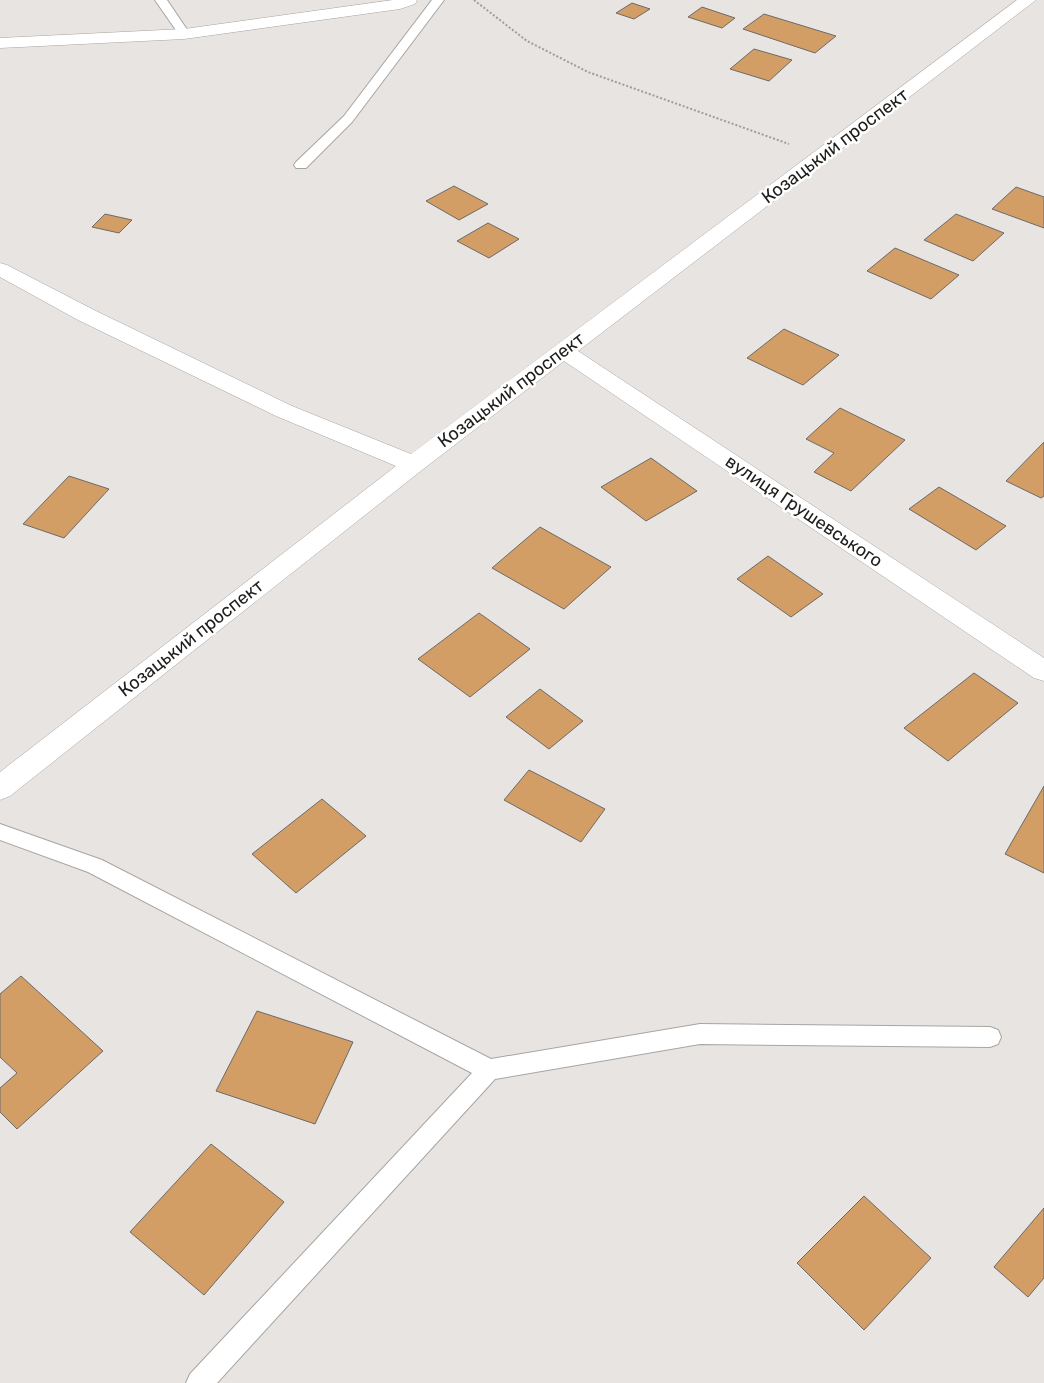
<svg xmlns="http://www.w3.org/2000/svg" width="1044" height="1383" font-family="Rubik,sans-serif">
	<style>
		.building { fill: #d29e66; stroke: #6c6a68 }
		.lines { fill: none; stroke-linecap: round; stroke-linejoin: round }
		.lane-casing { stroke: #a7a5a2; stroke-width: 2 }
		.street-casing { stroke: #a7a5a2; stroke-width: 1 }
		.path { stroke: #9e9c9a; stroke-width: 2; stroke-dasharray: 2 2; stroke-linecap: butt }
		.lane { fill: #fff; fill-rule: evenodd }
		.street { fill: #fff; fill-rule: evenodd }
		.labels { text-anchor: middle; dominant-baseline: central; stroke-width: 5; stroke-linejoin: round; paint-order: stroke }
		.street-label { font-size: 18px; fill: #1d1d1c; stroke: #fff }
	</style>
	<rect width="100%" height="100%" fill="#e7e4e2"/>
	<!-- building -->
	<g class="building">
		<polygon points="632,3 650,9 634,19 616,13"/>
		<polygon points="702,7 735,18 722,28 688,17"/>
		<polygon points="764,14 836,36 815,53 743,29"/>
		<polygon points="754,49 792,60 769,81 730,69"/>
		<polygon points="454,186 488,204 459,220 426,201"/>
		<polygon points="1016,187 1044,197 1044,228 992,209"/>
		<polygon points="105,214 132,220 119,233 92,227"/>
		<polygon points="956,214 1004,233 973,261 924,240"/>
		<polygon points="488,223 519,239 489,258 457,241"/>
		<polygon points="895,248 959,275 931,299 867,271"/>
		<polygon points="784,329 839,355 803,385 747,358"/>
		<polygon points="840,408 905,440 851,491 814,472 834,453 806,439"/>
		<polygon points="1044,442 1044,496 1041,498 1006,481"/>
		<polygon points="651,458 697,491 646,521 601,487"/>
		<polygon points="69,476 109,489 64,538 23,524"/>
		<polygon points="939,487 1006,526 976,550 909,509"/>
		<polygon points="540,527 611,567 564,609 492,568"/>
		<polygon points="768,556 823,594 791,617 737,579"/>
		<polygon points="479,613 530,649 470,697 418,659"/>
		<polygon points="974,673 1018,703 948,761 904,728"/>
		<polygon points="540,689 583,721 549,749 506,717"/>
		<polygon points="529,770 605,809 581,842 504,800"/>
		<polygon points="1044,786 1044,873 1005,854"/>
		<polygon points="322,799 366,836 296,893 252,854"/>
		<polygon points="21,976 103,1051 17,1129 0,1112 0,1088 17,1073 0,1057 0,994"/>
		<polygon points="257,1011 353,1042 315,1124 216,1091"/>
		<polygon points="211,1144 284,1202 204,1295 130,1232"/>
		<polygon points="864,1196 931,1258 864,1330 797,1263"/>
		<polygon points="1044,1208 1044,1278 1028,1297 994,1267"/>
	</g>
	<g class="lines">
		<defs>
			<g id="lane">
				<polygon points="155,0 167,0 190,34 188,36 180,36"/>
				<polygon points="432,0 444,0 352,122 306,168 296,168 294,165 296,162 344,116"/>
				<polygon points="0,824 102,860 491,1059 700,1024 990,1027 998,1030 1001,1037 998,1044 990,1047 700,1044 495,1079 217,1383 186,1383 190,1374 472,1073 88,872 0,840"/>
			</g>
			<g id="street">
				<polygon points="393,0 417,0 415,4 400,9 184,39 0,48 0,38 184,29"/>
				<polygon points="1017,0 1036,0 578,351 1044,658 1044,681 1034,678 564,361 422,470 10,796 0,800 0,772 396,466 276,416 78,320 0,277 0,263 7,265 94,310 292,406 411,454"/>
			</g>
		</defs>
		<!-- lane casing -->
		<use href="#lane" class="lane-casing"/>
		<!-- street casing -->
		<use href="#street" class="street-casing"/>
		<!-- path -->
		<polyline class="path" points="474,0 527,41 588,72 789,144"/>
		<!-- lane -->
		<use href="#lane" class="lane"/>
		<!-- street -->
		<use href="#street" class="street"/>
	</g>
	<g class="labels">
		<!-- street labels -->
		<g class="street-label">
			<text transform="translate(835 146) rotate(-37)">Козацький проспект</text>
			<text transform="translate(511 390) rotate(-37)">Козацький проспект</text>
			<text transform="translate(804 511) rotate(34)">вулиця Грушевського</text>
			<text transform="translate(191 638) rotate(-38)">Козацький проспект</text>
		</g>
	</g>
</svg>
